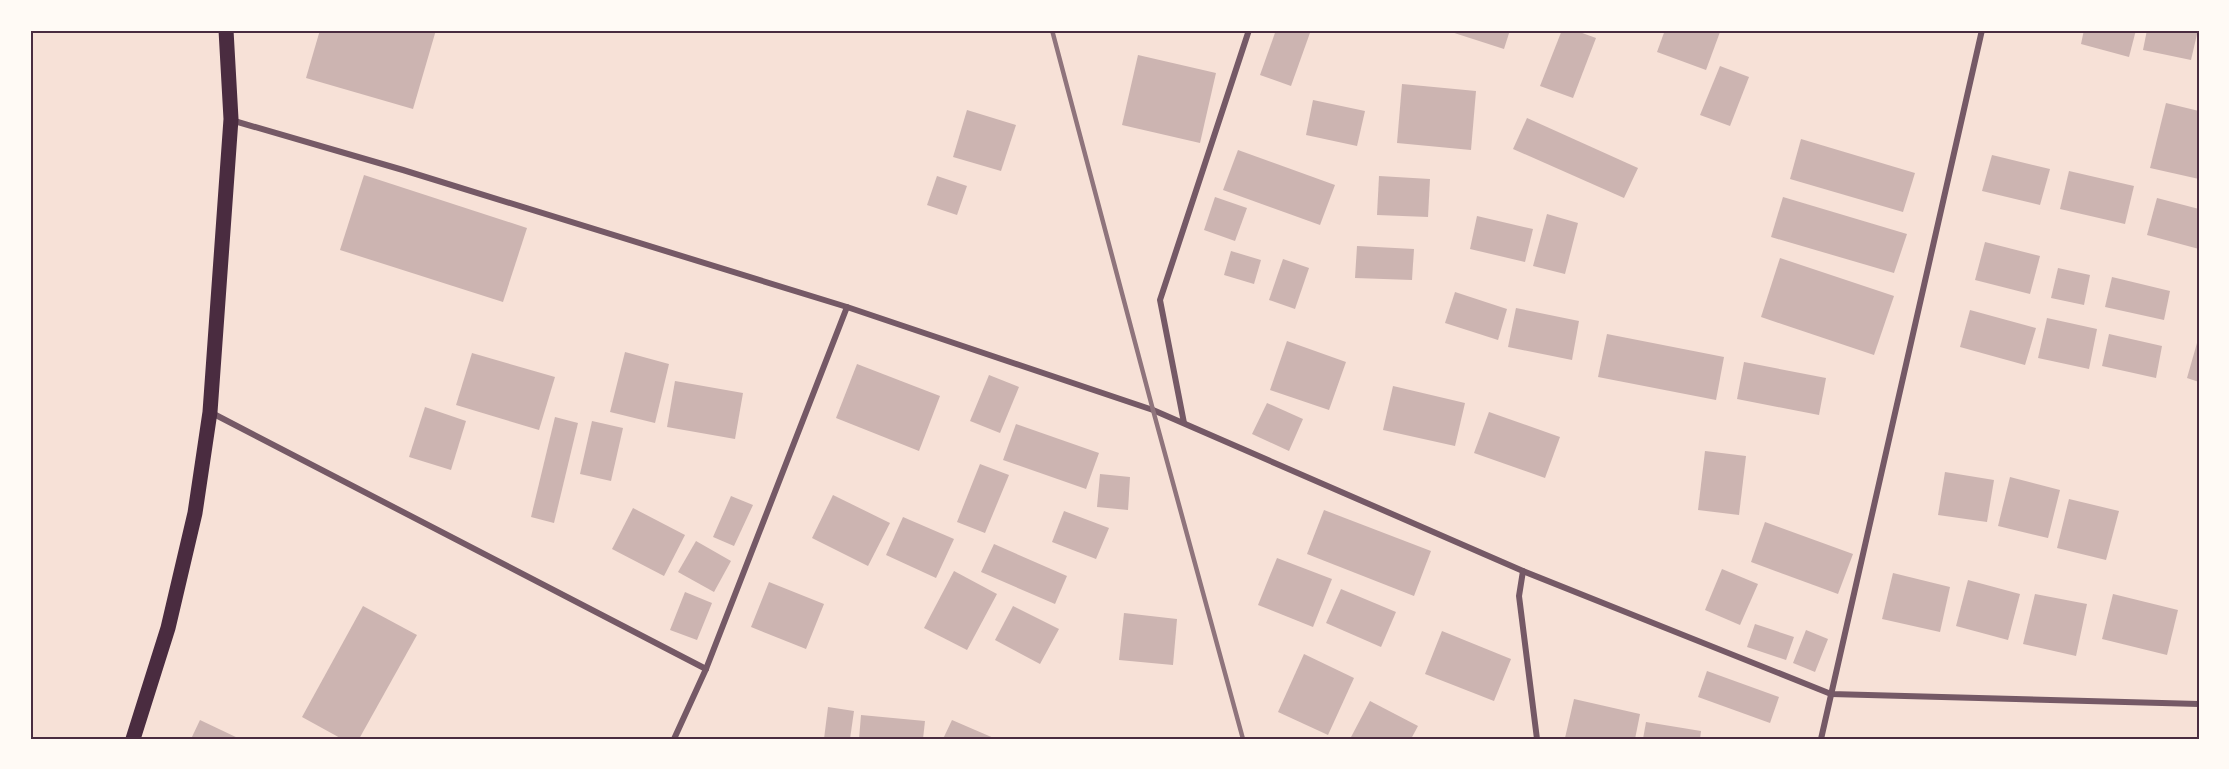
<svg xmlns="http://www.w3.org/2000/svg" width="2229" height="769" font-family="Jost,sans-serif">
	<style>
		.building { fill: #ccb4b1 }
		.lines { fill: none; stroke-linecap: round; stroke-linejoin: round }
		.minor { stroke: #755966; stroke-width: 6 }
		.primary { stroke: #4a2c40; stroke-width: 15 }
		.rail { stroke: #8f747c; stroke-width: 4.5 }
		.neatline { fill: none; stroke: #4a2c40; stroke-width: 2 }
	</style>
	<rect width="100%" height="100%" fill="#f7e1d7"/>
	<!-- building -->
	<g class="building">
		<polygon points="320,30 436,30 413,109 306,78"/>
		<polygon points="1276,30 1311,30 1291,86 1260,75"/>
		<polygon points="1445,30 1510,30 1504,49"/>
		<polygon points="1562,30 1574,30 1596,38 1573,98 1540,86"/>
		<polygon points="1665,30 1720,32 1706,70 1657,52"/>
		<polygon points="2084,30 2136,30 2129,57 2081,44"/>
		<polygon points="2147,30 2198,30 2191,60 2143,50"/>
		<polygon points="1138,55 1216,73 1200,143 1122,125"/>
		<polygon points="1720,66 1749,77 1730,126 1700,115"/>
		<polygon points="1402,84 1476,91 1471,150 1397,143"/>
		<polygon points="1313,100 1365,111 1357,146 1306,135"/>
		<polygon points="2166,103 2199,111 2199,179 2150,168"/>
		<polygon points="967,110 1016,125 1001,171 953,157"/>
		<polygon points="1527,118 1638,168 1624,198 1513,149"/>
		<polygon points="1801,139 1915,173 1903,212 1790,179"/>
		<polygon points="1238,150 1335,185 1320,225 1223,190"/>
		<polygon points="1992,155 2050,169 2040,205 1982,191"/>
		<polygon points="2069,171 2134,186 2125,224 2060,209"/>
		<polygon points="364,175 527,228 503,302 340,250"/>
		<polygon points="937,176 967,186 957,215 927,205"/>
		<polygon points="1379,176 1430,179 1428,217 1377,215"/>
		<polygon points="1215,197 1247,208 1235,241 1204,230"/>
		<polygon points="1783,197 1907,234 1894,273 1771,237"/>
		<polygon points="2157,198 2199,209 2199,249 2147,235"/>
		<polygon points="1547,214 1578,223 1565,274 1533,266"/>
		<polygon points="1477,216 1533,229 1525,262 1470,249"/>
		<polygon points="1985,242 2040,256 2030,294 1975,280"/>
		<polygon points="1357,246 1414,249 1412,280 1355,278"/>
		<polygon points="1231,251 1261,260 1254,284 1224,275"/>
		<polygon points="1780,258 1894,296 1874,355 1761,317"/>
		<polygon points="1283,259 1309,268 1295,309 1269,300"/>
		<polygon points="2058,268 2090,275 2084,305 2051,298"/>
		<polygon points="2112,277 2170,291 2164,320 2105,307"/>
		<polygon points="1455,292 1507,309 1498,340 1445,323"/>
		<polygon points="1516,308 1579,321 1572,360 1508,347"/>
		<polygon points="1970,310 2036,328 2025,365 1960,347"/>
		<polygon points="2047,318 2097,329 2089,369 2038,358"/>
		<polygon points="1607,334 1724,357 1716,400 1598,377"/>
		<polygon points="2109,334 2162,346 2156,378 2102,366"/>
		<polygon points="2199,336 2199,382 2187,378"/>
		<polygon points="1287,341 1346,362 1329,410 1270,390"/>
		<polygon points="625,352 669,364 655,423 610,412"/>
		<polygon points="472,353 555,377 539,430 456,405"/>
		<polygon points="1744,362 1826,378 1819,415 1737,399"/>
		<polygon points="857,364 940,396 919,451 836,418"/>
		<polygon points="989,375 1019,387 1000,433 970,421"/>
		<polygon points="675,381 743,393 735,439 667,427"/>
		<polygon points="1393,386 1465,403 1455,446 1383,430"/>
		<polygon points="1267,403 1303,419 1289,451 1252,434"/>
		<polygon points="425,407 466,421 451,470 409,457"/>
		<polygon points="1489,412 1560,437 1545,478 1474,453"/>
		<polygon points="555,417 578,423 554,523 531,517"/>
		<polygon points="592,421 623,428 611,481 580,474"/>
		<polygon points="1016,424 1099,453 1086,489 1003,460"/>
		<polygon points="1705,451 1746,456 1739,515 1698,510"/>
		<polygon points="980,464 1009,475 985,533 957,522"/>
		<polygon points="1945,472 1994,480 1987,522 1938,515"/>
		<polygon points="1100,474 1130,477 1128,510 1097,507"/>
		<polygon points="2010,477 2060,490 2048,538 1998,526"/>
		<polygon points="833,495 890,523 868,566 812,538"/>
		<polygon points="731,496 753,505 734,546 713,537"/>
		<polygon points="2069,499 2119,511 2106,560 2057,548"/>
		<polygon points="633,508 685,535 664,576 612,549"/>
		<polygon points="1324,510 1431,551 1414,596 1307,554"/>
		<polygon points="1064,511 1109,528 1096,559 1052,542"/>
		<polygon points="903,517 954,539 936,578 886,555"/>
		<polygon points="1765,522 1853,554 1838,594 1751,562"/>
		<polygon points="696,541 731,561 714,592 678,572"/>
		<polygon points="994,544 1067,576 1055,604 981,572"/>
		<polygon points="1277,558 1332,579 1313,627 1258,605"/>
		<polygon points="1722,569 1758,584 1740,625 1705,610"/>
		<polygon points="954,571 997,594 967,650 924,628"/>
		<polygon points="1893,573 1950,587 1940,632 1882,619"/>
		<polygon points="1968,580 2020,594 2008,640 1956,626"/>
		<polygon points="769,582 824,604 806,649 751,627"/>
		<polygon points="1341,589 1396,612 1381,647 1326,623"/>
		<polygon points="685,592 712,603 697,640 670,630"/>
		<polygon points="2035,594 2087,604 2076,656 2023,644"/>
		<polygon points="2113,594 2178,610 2167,655 2102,639"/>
		<polygon points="363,606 417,635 359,739 342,739 302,717"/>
		<polygon points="1013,606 1059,629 1040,664 995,640"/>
		<polygon points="1124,613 1177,619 1173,665 1119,660"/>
		<polygon points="1755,624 1794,637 1786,660 1747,647"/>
		<polygon points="1806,630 1828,639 1815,672 1793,663"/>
		<polygon points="1442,631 1511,659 1494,701 1425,674"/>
		<polygon points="1304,654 1354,678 1328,735 1278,712"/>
		<polygon points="1707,671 1779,697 1770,723 1698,697"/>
		<polygon points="1574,699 1640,714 1635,739 1565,738"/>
		<polygon points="1370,701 1418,726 1411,739 1350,739"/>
		<polygon points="828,707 854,711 850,739 824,739"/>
		<polygon points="861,715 925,721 923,739 859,739"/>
		<polygon points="200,720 240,739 191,739"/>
		<polygon points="952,720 996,739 943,739"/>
		<polygon points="1646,722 1701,731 1700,739 1643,739"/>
	</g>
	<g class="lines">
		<!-- minor -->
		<g class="minor">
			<polyline points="231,120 403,170 847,307 1153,410 1523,571 1831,694 2199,704"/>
			<polyline points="210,412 706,669"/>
			<polyline points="1184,423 1160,300 1249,30"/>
			<polyline points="1523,571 1519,596 1537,739"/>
			<polyline points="674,739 706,669 847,307"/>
			<polyline points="1821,739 1982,30"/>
		</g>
		<!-- primary -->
		<polyline class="primary" points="133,739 168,628 195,513 210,412 231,119 226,30"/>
		<!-- rail -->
		<polyline class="rail" points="1052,30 1153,410 1243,739"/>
	</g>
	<!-- border -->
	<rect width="2229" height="769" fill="none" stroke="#fffaf5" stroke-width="63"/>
	<rect x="32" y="32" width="2166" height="706" class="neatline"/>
</svg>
